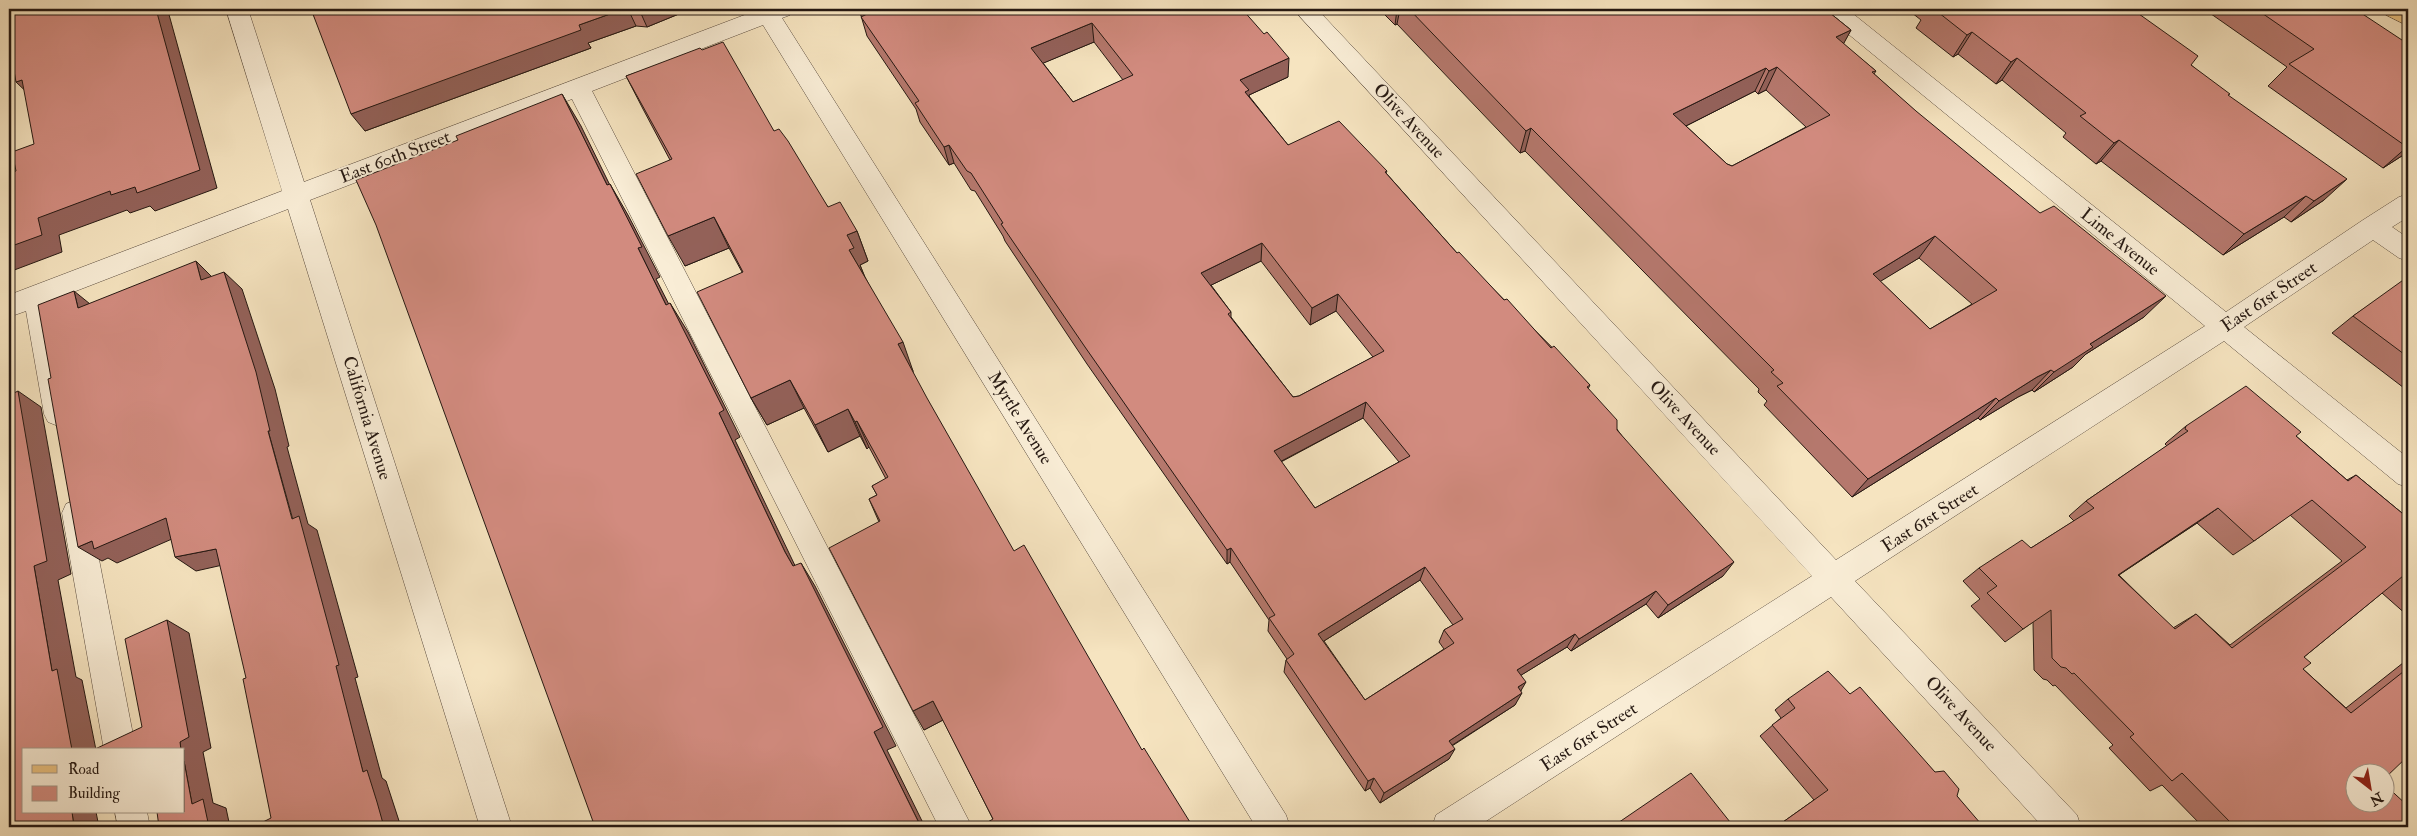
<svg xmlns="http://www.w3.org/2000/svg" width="2417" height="836" font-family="'IM FELL Double Pica',serif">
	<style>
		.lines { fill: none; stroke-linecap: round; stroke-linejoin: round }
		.minor-casing { stroke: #594b3e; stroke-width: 1 }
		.major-casing { stroke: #251812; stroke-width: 1 }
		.minor { fill: #f9edd6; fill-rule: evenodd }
		.major { fill: #ebc280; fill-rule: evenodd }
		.wall { fill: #b5786d; stroke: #251812; fill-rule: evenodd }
		.shaded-wall { fill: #936159; stroke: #251812 }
		.building { fill: #d28b7f; stroke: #251812; fill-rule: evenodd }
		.labels { text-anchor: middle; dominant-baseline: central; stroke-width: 4; stroke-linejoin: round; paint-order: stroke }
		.street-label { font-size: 18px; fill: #251812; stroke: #f9edd6 }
	</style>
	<rect width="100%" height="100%" fill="#f6e4c0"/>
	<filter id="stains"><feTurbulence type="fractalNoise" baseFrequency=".004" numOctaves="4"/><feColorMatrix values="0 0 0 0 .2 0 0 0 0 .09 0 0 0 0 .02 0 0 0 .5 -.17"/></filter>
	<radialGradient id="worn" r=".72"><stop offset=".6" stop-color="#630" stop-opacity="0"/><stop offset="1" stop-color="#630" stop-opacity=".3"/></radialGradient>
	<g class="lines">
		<defs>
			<g id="minor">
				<polygon points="226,9 248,9 304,182 755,11 754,9 793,9 790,15 782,18 1286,815 1290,827 1256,827 763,25 592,91 972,827 939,827 572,99 310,200 512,827 480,827 288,209 50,301 72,414 68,422 58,426 48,422 44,414 26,311 9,317 9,295 282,191"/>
				<polygon points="1293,9 1317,9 1836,560 2205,326 1825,15 1822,9 1847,9 2226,312 2363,220 2399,197 2408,194 2408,217 2392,227 2408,238 2408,261 2399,258 2373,240 2244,327 2408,458 2408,487 2398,484 2224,341 1855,581 2077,815 2081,827 2043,827 1831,597 1477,827 1432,827 1436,815 1812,576"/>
				<polygon points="76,500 86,504 90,513 136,750 104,750 62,513 66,504"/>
				<polygon points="115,812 147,812 150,827 118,827"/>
			</g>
			<polygon id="major" points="2383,9 2408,9 2408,26 2386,15"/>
		</defs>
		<!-- minor casing -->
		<use href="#minor" class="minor-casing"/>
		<!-- major casing -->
		<use href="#major" class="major-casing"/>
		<!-- minor -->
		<use href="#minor" class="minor"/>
		<!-- major -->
		<use href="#major" class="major"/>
	</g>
	<!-- wall -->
	<g class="wall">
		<polygon points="311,9 691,9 647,27 636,26 588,43 591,48 365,131"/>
		<path d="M859 9H1242L1288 77 1249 95V96L1288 145 1387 171 1386 173 1457 253 1590 385 1588 389 1723 576 1658 618 1646 604 1571 651 1567 647 1521 675V691L1515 705 1452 746 1449 759 1380 803 1370 788 1365 791 1284 672 1286 660 1287 659 1268 631 1269 620 1230 562 1227 564 1087 364 1005 241 1003 236 975 191 971 190 954 163 949 165 920 122 916 109 867 36ZM1094 42 1123 80 1073 102 1043 63ZM1261 261 1310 325 1336 311 1373 357 1299 396 1293 397 1231 317V312L1211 285ZM1363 418 1399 462 1315 508 1281 462ZM1420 580 1453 625 1444 630 1439 642 1444 649 1365 700 1324 641Z"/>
		<path d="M1379 9H1825L1851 30 1843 44 1876 71 1874 74 2144 317 2086 354 2073 367 2034 392 2032 390 2018 397 1980 420 1978 418 1852 497 1764 405 1767 401 1758 392 1759 389 1525 151 1520 153 1397 24 1395 25ZM1766 90 1806 127 1732 166 1727 164 1686 126 1755 91 1758 94ZM1919 258 1972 304 1930 329 1880 281Z"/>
		<polygon points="1907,9 2132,9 2191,65 2228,96 2324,200 2291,222 2284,217 2223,255 2101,161 2096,164 2063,137 2066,133 2002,80 1996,84 1958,54 1953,57 1916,28 1921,20"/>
		<polygon points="2204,9 2355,9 2408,152 2383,168 2268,86 2287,67"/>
		<polygon points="702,50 774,131 828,207 857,231 868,261 860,265 865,277 913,371 993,819 943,720 924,730 879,522 869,499 877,495 872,486 886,479 869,447 867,449 860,436 828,452 804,408 767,425 751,398 742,272 729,248 685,266 670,160 643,109 626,76"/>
		<polygon points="2408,279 2408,391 2332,333 2353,316"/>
		<path d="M2186 426 2296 436 2347 480 2356 475 2408 518V616L2382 593 2304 657 2303 669 2346 708 2408 659V740L2354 774 2408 827H2203L2162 785 2150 791 2109 748 2113 745 2055 685 2053 686 2047 680 2043 679 2034 670 2033 622 2005 642 1971 606 1980 599 1963 581 1979 568 2031 548 2074 521 2069 516 2086 501 2167 446 2165 444 2167 442ZM2290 515 2342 561 2230 645 2196 614 2173 628 2119 575 2197 523 2233 555 2254 541Z"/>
		<polygon points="1850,694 1935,772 1957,796 1979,827 1776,827 1814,800 1760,736 1781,718 1775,710 1788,699"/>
	</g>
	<!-- shaded-wall -->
	<g class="shaded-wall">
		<polygon points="156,9 166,9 168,11 217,188 155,211 150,206 130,213 127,210 59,235 62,252 9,272 9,247"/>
		<polygon points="624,9 628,9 636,26 588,43 591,48 365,131 351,114 579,25"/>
		<polygon points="639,9 691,9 647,27"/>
		<polygon points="1397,9 1400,9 1397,24 1395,25"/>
		<polygon points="1092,23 1094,42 1034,67 1031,48"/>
		<polygon points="1851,30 1838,54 1836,37"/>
		<polygon points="1972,32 1958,54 1953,57 1967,35"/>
		<polygon points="9,54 11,54 18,76 9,68"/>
		<polygon points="1289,58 1288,77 1249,95 1248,109 1240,80"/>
		<polygon points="2017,58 2002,80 1996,84 2011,62"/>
		<polygon points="1777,67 1766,90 1758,94 1769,71"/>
		<polygon points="1766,68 1755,91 1664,137 1673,114"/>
		<polygon points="22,80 36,101 16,82"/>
		<polygon points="562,94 581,126 625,216 607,185"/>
		<polygon points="1531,128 1525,151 1520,153 1526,131"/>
		<polygon points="2119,140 2101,161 2096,164 2114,143"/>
		<polygon points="949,145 954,163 949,165 944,147"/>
		<polygon points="2408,146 2408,152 2383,168 2407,147"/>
		<polygon points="2347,179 2324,200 2291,222 2314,201"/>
		<polygon points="610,184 628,215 660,277 656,279 684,334 666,305 638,248"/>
		<polygon points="2306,196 2284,217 2223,255 2244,234"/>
		<polygon points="714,217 729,248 685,266 668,236"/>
		<polygon points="857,231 868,261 860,265 865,278 849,250 847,235"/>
		<polygon points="1935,236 1919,258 1858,295 1873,274"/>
		<polygon points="1262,243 1261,261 1201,290 1201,273"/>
		<polygon points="196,261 214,279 201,280"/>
		<polygon points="224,272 242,289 275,389 289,446 287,447 308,524 317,530 358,677 355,678 382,778 386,781 401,827 384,827 363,772"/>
		<polygon points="74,291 95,308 78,308"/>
		<polygon points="1338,294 1336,311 1310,325 1312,308"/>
		<polygon points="2166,296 2144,317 2086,354 2073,367 2034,392 2054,372 2090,344"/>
		<polygon points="670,303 688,332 740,437 735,440 800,576 793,566 785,552 719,413"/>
		<polygon points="903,342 913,371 908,373 898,344"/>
		<polygon points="2051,370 2032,390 2018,397 1980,420 1999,401 2037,377"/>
		<polygon points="790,380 804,408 767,425 751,398"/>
		<polygon points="18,391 41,407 71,574 58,580 76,677 82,680 96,750 72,750 52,671 34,566"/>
		<polygon points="1996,398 1978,418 1852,497 1868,479"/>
		<polygon points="1366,402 1363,418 1272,466 1274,451"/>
		<polygon points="848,409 860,436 828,452 815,425"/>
		<polygon points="857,421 869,447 867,449 855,422"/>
		<polygon points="2218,508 2197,523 2099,588 2118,575"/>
		<polygon points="166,518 188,532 117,563 108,558 102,561 78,547 92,541"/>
		<polygon points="1231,548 1230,562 1227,564 1227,550"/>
		<polygon points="216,549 236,562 196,571 175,557"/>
		<polygon points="1734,562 1723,576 1658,618 1668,605"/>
		<polygon points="801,563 815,586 896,746 887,750 925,827 921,827 874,732"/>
		<polygon points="1425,567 1420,580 1316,646 1318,634"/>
		<polygon points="1656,591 1646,604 1571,651 1579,639"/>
		<polygon points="167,620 189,633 211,748 203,752 213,803 226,808 230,827 209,827 192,804 184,761 184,750 181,750 180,742"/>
		<polygon points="1575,634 1567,647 1510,682 1517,670"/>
		<polygon points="1526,682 1519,694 1518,687"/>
		<polygon points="1522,693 1515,705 1443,751 1449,741"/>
		<polygon points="933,701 943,720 924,730 913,711"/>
		<polygon points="1455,749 1449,759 1380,803 1384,793"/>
		<polygon points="1374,778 1370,788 1365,791 1368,781"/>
		<polygon points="72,812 96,812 99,827 74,827"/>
	</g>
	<!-- building -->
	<g class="building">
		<polygon points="9,9 156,9 200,170 137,193 135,187 111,195 110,191 38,218 42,235 9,247 9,173 16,171 12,152 34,144 22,80 16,82 11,54 9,54"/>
		<polygon points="311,9 624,9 579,25 581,30 351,114"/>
		<path d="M863 9H1242L1264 34 1267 32 1289 58 1240 80 1249 90 1245 92 1288 145 1339 121 1387 171 1385 172 1457 253 1459 252 1504 300 1507 299 1551 348 1554 346 1590 385 1587 387 1617 420V430L1734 562 1668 605 1656 591 1579 639 1575 634 1517 670 1526 682 1518 687 1522 693 1449 741 1455 749 1384 793 1374 778 1368 781 1286 660 1294 654 1269 618 1275 615 1231 548 1227 550 1085 347 1001 224 1003 223 971 173 967 171 949 145 944 147 915 103 919 101 861 17 867 14ZM1092 23 1133 75 1073 102 1031 48ZM1262 243 1312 308 1338 294 1384 351 1299 396 1293 397 1228 314 1231 312 1201 273ZM1366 402 1410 456 1315 508 1274 451ZM1425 567 1463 619 1444 630 1454 643 1365 700 1318 634Z"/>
		<path d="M1409 9H1825L1851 30 1836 37 1876 71 1872 72 1916 111 2040 213 2054 206 2166 296 2090 344 2093 347 2054 372 2051 370 2037 377 1999 401 1996 398 1868 479 1777 386 1783 383 1771 372 1774 370 1531 128 1526 131ZM1777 67 1830 115 1732 166 1727 164 1673 114 1766 68 1769 71ZM1935 236 1997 290 1930 329 1873 274Z"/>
		<polygon points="1934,9 2132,9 2198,56 2191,65 2230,94 2228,95 2347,179 2314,201 2306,196 2244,234 2119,140 2114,143 2080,116 2086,113 2017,58 2011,62 1972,32 1967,35"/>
		<polygon points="2256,9 2355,9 2408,44 2408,146 2407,147 2289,64 2314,49"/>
		<polygon points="723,42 774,131 779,129 788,141 828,207 840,202 857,231 847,235 854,248 849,250 903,342 898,344 927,398 1014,551 1024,545 1142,750 1144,748 1193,827 979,827 993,819 933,701 913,711 829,548 880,521 869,499 877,495 872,486 888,477 857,421 855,422 848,409 815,425 790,380 751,398 697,292 743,272 714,217 668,236 636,174 672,159 626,76 700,48 702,50"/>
		<polygon points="562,94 607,185 610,184 642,247 638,248 666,305 670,303 724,410 719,413 785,552 793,566 801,563 883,727 874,732 921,827 595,827 561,733 376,225 356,180 458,140 456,136"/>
		<polygon points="196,261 201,280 224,272 256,372 270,431 268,431 292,519 299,516 339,665 336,666 363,772 367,770 377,802 384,827 264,827 263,822 271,818 243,679 246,678 216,549 175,557 166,518 94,549 92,541 78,547 48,379 51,378 38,305 74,291 78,308"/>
		<polygon points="2406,278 2408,279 2408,357 2353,316"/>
		<path d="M2246 386 2301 432 2296 436 2348 481 2356 475 2408 518V580L2403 576 2304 657 2311 663 2303 669 2351 713 2408 668V740L2403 745 2408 749V756L2384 779V774H2354V804H2384V784L2408 806V827H2374L2372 826 2371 827H2230L2233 825 2182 773 2172 781 2130 737 2134 734 2074 673 2072 674 2066 668 2061 667 2052 658 2051 610 2023 629 1987 593 1997 586 1979 568 2022 540 2031 548 2094 508 2086 501 2188 431 2185 429 2186 426ZM2312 500 2366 547 2232 648 2196 614 2175 629 2118 575 2218 508 2254 541Z"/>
		<polygon points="18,391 47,561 34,566 52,671 57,669 72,750 24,750 24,812 72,812 74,827 9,827 9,399 14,397 14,393"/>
		<polygon points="167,620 189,737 180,742 181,750 93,750 142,727 125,639"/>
		<polygon points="1828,671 1850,694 1860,687 1935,772 1944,771 1959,789 1957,796 1981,824 1978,826 1979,827 1776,827 1828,790 1772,725 1795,708 1788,699"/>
		<polygon points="184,761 192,804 203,799 209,827 159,827 157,812 184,812"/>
		<polygon points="1691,773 1734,827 1612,827"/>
	</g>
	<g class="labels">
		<!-- street labels -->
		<g class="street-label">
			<text transform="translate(1409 121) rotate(47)">Olive Avenue</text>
			<text transform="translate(395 157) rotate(-21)">East 60th Street</text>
			<text transform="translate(2120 242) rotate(39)">Lime Avenue</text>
			<text transform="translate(2269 297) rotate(-34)">East 61st Street</text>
			<text transform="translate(367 418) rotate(73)">California Avenue</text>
			<text transform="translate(1020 418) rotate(58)">Myrtle Avenue</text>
			<text transform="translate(1685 418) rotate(47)">Olive Avenue</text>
			<text transform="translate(1930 518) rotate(-33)">East 61st Street</text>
			<text transform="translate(1961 714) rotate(47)">Olive Avenue</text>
			<text transform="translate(1589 737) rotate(-33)">East 61st Street</text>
		</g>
	</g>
	<!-- margin -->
	<rect width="2417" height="836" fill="none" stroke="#f6e4c0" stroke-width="30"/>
	<rect x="10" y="10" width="2397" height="816" fill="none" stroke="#251812" stroke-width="2.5"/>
	<rect x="15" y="15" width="2387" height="806" fill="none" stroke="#251812"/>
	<!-- legend -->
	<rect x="22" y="748" width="162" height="65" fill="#f9edd6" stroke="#a49888"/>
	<rect x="32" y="765" width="25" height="8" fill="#ebc280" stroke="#a49888"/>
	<text x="68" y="774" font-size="15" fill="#251812">Road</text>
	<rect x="32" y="786" width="25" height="15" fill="#d28b7f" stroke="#a49888"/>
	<text x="68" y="798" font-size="15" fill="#251812">Building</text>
	<!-- north arrow -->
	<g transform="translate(2370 788) rotate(149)"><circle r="24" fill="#f9edd6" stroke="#a49888"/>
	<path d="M0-4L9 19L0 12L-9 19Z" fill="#8f2418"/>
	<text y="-8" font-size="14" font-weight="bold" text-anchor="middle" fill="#251812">N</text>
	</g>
	<rect width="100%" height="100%" filter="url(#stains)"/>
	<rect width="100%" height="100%" fill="url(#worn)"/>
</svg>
